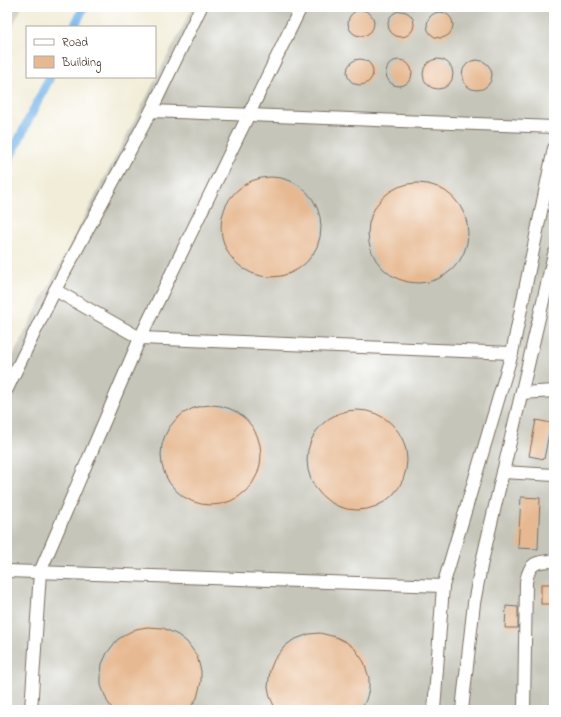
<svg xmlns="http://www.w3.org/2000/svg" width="561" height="717" font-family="'Indie Flower',sans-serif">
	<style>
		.industrial { fill: #c5c5b9 }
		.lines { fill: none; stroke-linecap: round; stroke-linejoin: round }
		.canal { stroke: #74b3e8; stroke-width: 9 }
		.building { fill: #e7b992 }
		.minor-casing { stroke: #7b6e5f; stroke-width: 14 }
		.minor { stroke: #fff; stroke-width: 12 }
	</style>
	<rect width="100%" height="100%" fill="#fff"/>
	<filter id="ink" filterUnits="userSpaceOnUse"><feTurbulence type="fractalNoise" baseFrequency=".025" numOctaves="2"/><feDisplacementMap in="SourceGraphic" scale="8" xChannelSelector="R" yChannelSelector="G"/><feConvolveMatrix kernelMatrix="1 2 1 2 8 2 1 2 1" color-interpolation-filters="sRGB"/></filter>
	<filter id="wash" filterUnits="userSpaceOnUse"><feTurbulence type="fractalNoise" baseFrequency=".012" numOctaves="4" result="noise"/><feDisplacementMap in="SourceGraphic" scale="16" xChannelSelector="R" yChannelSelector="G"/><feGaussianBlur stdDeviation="0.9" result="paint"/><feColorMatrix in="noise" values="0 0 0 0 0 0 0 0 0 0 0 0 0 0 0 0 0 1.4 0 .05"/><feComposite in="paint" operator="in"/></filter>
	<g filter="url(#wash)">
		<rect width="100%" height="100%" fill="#f2edd8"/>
		<!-- industrial -->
		<g class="industrial">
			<polygon points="7,7 22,7 7,37"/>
			<polygon points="193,7 554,7 554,710 7,710 7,367"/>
		</g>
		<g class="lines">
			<!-- canal -->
			<g class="canal">
				<polyline points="74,27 84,7"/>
				<polyline points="7,163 50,77"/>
			</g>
		</g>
		<g id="blocks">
			<!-- building -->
			<g class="building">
				<circle cx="361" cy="23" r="13"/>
				<circle cx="401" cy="24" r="13"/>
				<circle cx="440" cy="25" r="13"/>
				<circle cx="360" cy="72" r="13"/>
				<circle cx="438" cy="74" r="15"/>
				<circle cx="399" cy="73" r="13"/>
				<circle cx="477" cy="75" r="15"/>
				<circle cx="271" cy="227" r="50"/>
				<circle cx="418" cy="233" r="50"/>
				<circle cx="211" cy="455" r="50"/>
				<circle cx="357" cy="460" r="50"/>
				<polygon points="536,420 551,423 544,459 529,456"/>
				<polygon points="521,497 540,498 538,549 518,548"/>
				<rect x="541" y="584" width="10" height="20"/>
				<polygon points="506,606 518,607 518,628 505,628"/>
				<polygon points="147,627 163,628 178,635 187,642 197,656 201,671 201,682 197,698 189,710 113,710 107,701 101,685 101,674 102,664 107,653 117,640 126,634 136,629"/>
				<polygon points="320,633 336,637 346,642 355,649 364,662 369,678 369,689 366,700 361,710 276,710 270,697 268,687 270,670 274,660 284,647 293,640 309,634"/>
			</g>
		</g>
	</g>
	<g filter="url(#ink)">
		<use href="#blocks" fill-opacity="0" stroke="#7b6e5f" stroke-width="1"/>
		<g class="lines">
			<defs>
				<g id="minor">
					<polyline points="151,111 201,7"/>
					<polyline points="55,290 140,338 512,353"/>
					<polyline points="7,389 55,290 151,111 554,127"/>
					<polyline points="522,393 554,391"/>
					<polyline points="503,472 554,475"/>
					<polyline points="7,571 443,586"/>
					<polyline points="31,710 40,572 140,338 301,7"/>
					<polyline points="434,710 443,586 512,353 554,148"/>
					<polyline points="462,710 474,603 481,566 554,254"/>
					<path d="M524 710 526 582C529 563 536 561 554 561"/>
				</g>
			</defs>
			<!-- minor casing -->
			<use href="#minor" class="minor-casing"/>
			<!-- minor -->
			<use href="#minor" class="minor"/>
		</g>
	</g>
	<!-- margin -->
	<rect width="561" height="717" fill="none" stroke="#fff" stroke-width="24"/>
	<!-- legend -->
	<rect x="26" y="26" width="130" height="52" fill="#ffffff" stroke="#b1aaa5"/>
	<rect x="34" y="39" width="20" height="6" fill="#ffffff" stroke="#b1aaa5"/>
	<text x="62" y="46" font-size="12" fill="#3b2a1e">Road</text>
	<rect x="34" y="56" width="20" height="12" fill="#e7b992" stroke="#b1aaa5"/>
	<text x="62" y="66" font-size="12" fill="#3b2a1e">Building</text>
</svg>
